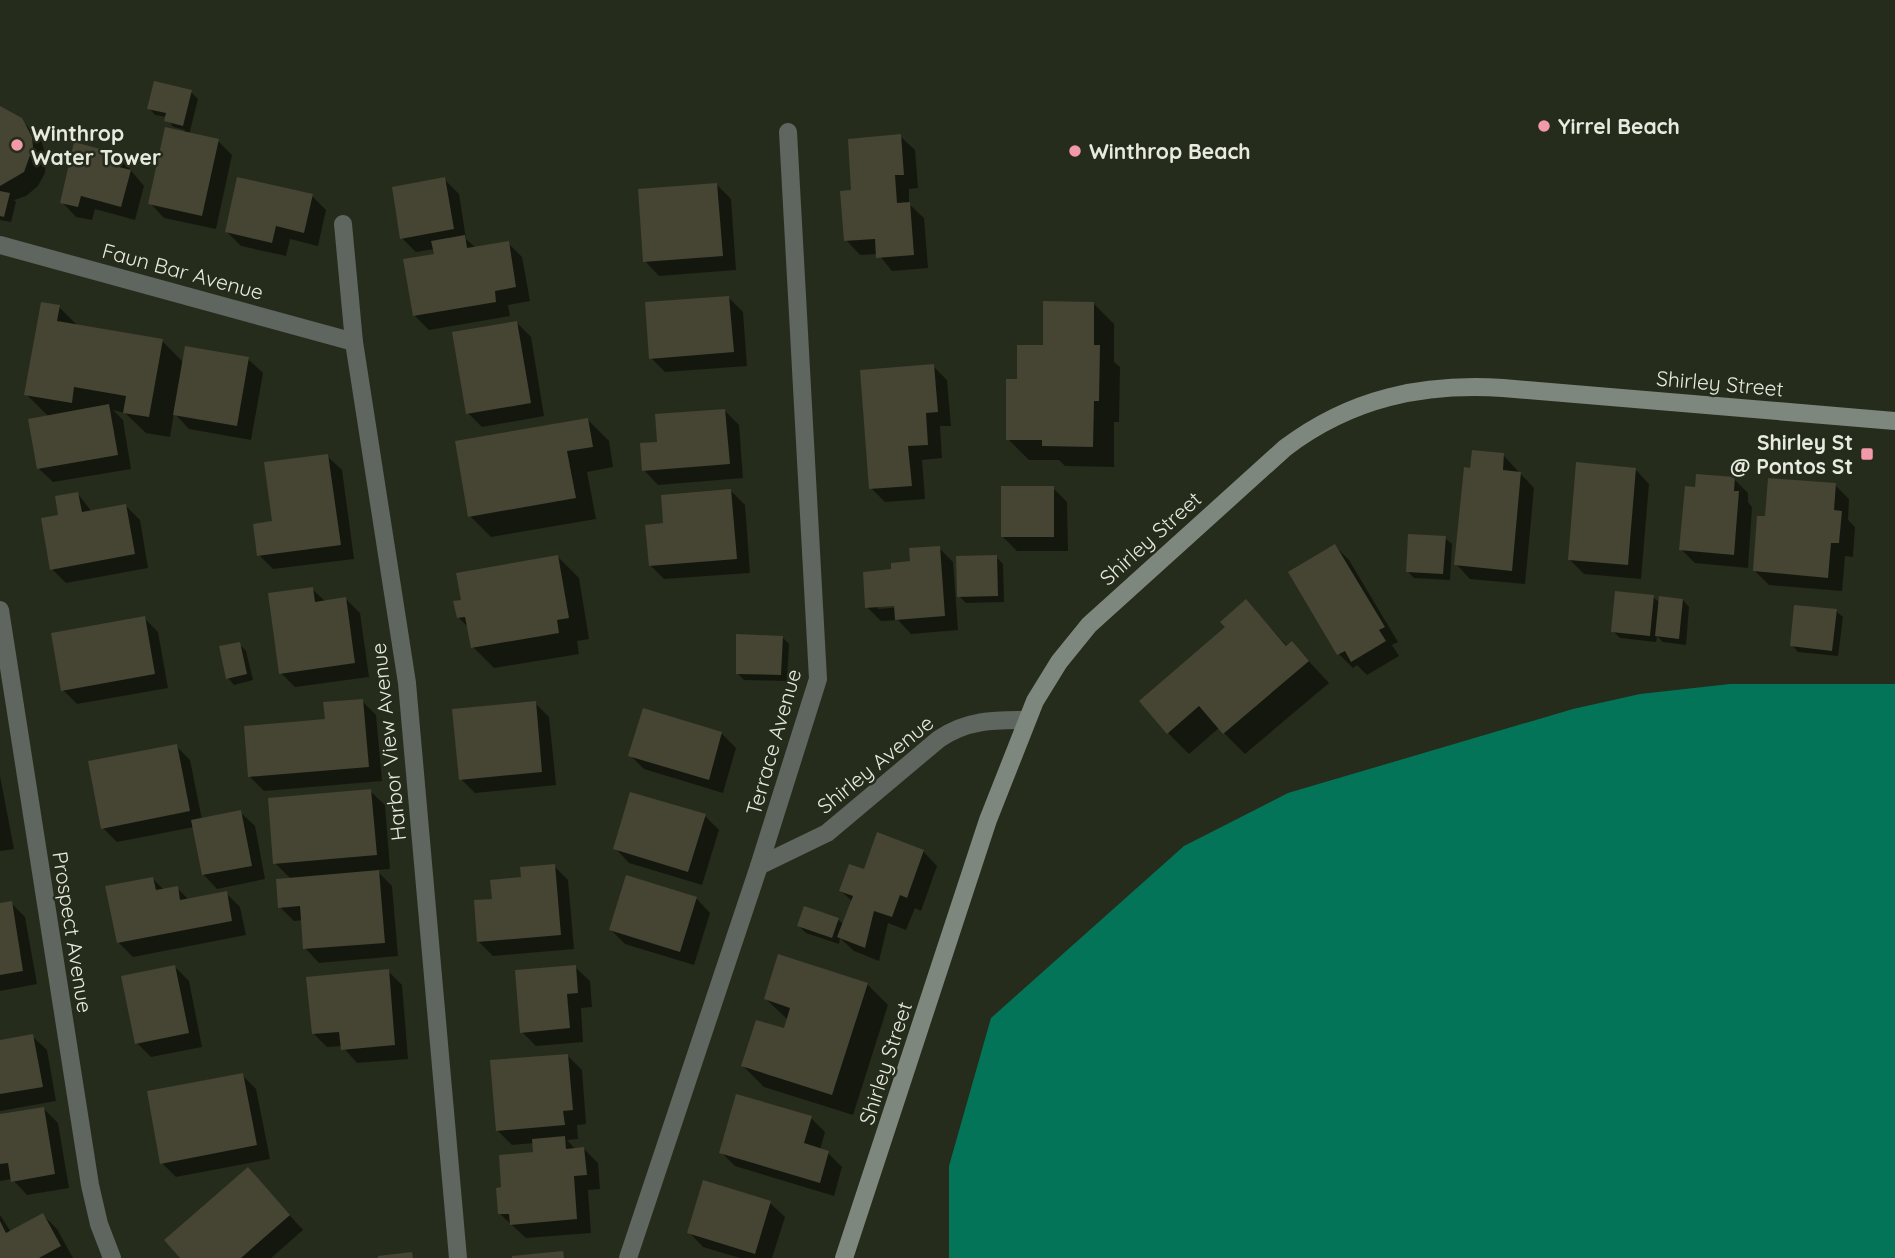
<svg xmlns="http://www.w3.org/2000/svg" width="1895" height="1258" font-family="Quicksand,sans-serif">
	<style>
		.water { fill: #047459 }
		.shadow { fill: #0007; fill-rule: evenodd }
		.building { fill: #464432 }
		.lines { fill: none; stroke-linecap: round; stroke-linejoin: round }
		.minor { stroke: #5f655f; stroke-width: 18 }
		.secondary { stroke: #7d877d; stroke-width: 18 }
		.poi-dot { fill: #f39aa8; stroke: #262c1c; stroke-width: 2.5 }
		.labels { text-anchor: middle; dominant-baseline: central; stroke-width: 5; stroke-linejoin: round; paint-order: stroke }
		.poi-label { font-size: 21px; font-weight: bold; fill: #e6eadf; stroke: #262c1c; text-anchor: start }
		.street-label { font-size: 21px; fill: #e6eadf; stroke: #262c1c }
	</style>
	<rect width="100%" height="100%" fill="#262c1c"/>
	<!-- water -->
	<polygon class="water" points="1730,684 1895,684 1895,1258 949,1258 949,1166 991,1018 1184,846 1288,793 1573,709 1640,694"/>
	<!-- shadow -->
	<g class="shadow">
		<polygon points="191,92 198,99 189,135 218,141 232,155 216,229 164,218 150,203 185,130 173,127 167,117 155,115 149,108"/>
		<polygon points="0,108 17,116 32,131 42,143 46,157 45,173 38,186 26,196 14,200 16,202 11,222 0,220"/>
		<polygon points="900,136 915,150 918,188 909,189 909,204 924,218 928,268 892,271 878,254 860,255 846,240 853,192"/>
		<polygon points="118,155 144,186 135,220 95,209 92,220 76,217 62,202"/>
		<polygon points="444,179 459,194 466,239 476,248 508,243 522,257 530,301 508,305 510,316 429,330 415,316 436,255 435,249 416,252 402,238"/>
		<polygon points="717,185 731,199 736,270 659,276 645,261"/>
		<polygon points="312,196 326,210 318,246 290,239 286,256 241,246 227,232"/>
		<polygon points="729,298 743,312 747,366 665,372 651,358"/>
		<polygon points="1093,303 1114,324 1114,362 1120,367 1119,422 1114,422 1114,467 1065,466 1059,460 1029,460 1008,439 1018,381 1045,347"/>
		<polygon points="59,307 79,327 162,341 184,363 248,359 263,373 251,440 189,429 174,413 170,437 146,433 125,413 113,410 123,420 131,469 53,482 38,468 49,417 26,394"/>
		<polygon points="517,323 531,337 544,416 482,427 468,413"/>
		<polygon points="933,366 947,380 951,426 940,426 942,458 922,460 925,499 885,502 871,488"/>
		<polygon points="725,411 739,425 743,478 658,485 644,470 659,443"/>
		<polygon points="588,420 609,441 613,467 587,472 596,519 491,537 470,516"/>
		<polygon points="1503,455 1534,488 1525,584 1470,579 1456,564 1472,470"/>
		<polygon points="327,456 342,470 354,559 273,569 259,555"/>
		<polygon points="1635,469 1649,484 1641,579 1584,574 1570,560"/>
		<polygon points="1734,479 1748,493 1748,502 1752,507 1748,568 1695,563 1681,549 1696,489"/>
		<polygon points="1835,485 1849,499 1848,520 1855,527 1853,557 1845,556 1842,591 1769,585 1755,571 1767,518"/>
		<polygon points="1053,488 1067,502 1068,551 1017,551 1003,537"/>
		<polygon points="731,491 745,505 750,573 664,579 650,565 665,525"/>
		<polygon points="78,494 92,512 126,506 140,520 148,568 66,583 52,569 60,516"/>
		<polygon points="1445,538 1452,544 1450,580 1414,578 1407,571"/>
		<polygon points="1335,546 1349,560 1398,642 1392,645 1399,656 1367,675 1357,665 1353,668 1339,654"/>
		<path d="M939 548 953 562 958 630 911 634 898 620 881 621 867 607 893 571ZM902 604 903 607 878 609V605Z"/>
		<polygon points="558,557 579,578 589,639 577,641 579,654 494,668 473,647 469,628 458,617"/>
		<polygon points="996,557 1003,564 1004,602 966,603 959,596"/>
		<polygon points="312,589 326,602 346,599 360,613 369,677 295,687 281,673"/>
		<polygon points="1653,597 1660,603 1683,600 1689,607 1686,645 1663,642 1657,636 1656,642 1620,638 1613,631"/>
		<polygon points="1246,601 1288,647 1292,643 1329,683 1245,754 1219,728 1189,754 1168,733 1228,627"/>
		<polygon points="1836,611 1843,617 1838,656 1798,652 1792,645"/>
		<polygon points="144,618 158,632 168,688 77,704 63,690"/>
		<polygon points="782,637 789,644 787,681 744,680 737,673"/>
		<polygon points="239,644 246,651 253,680 234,685 228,678"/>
		<polygon points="362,701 376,715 382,781 264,791 250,777 327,721"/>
		<polygon points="535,703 549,717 556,785 475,793 461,779"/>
		<polygon points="644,710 722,734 736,748 723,793 644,769 630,755"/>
		<polygon points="176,746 190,760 202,820 240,812 255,826 265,879 217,889 203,874 194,827 117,842 103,828"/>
		<polygon points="0,776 14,849 0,851"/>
		<polygon points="370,791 385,805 390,869 376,870 392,886 398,956 319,963 305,948 303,920 294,921 280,907 291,879 275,863"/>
		<polygon points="705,816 719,830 702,885 629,863 615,848"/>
		<polygon points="923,851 937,866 921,911 915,908 906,930 888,923 879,961 854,951 840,938 839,944 806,933 799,926 838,919 844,925 853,902 841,891 865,871"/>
		<polygon points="554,866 568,880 574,949 493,956 479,942 494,900 523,879"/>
		<polygon points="153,879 164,890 177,888 189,900 226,893 240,907 246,935 133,957 118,942"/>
		<polygon points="696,898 710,913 694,965 625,944 611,930"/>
		<polygon points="11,903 25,917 37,984 0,991 0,905"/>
		<polygon points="175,967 189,981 202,1047 151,1057 137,1043"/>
		<polygon points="575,967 590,981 592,1007 581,1008 583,1042 536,1046 522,1032"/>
		<polygon points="388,971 402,985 408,1059 357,1063 342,1046 327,1047 313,1033"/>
		<polygon points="867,984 888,1005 853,1115 764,1087 743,1066 785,1031 788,1020 766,999"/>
		<polygon points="32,1036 47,1050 56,1101 0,1111 0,1042"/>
		<polygon points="567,1055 582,1070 586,1124 577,1125 578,1139 567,1140 576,1150 584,1149 598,1163 600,1189 588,1190 591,1233 526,1238 500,1214 503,1189 534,1154 534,1143 512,1145 498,1131"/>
		<polygon points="242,1075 256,1089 270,1159 176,1177 162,1163"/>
		<polygon points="43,1108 58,1123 69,1188 27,1195 12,1179 0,1181 0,1116"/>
		<polygon points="811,1118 825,1132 820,1150 828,1153 842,1167 834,1196 735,1166 721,1152"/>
		<polygon points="248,1169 303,1230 271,1258 182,1258"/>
		<polygon points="770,1203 785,1217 772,1258 740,1258 703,1247 689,1232"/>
		<polygon points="0,1215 11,1232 43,1215 57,1229 73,1258 0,1258"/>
	</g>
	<!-- building -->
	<g class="building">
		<polygon points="154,81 192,90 183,126 164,121 166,113 147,109"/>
		<polygon points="0,106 22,118 32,137 33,147 24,172 0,186"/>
		<polygon points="165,127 219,139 202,216 148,204"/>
		<polygon points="901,134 904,175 895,175 897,203 910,202 914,255 876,258 875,239 844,241 840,191 851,190 848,139"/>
		<polygon points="74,142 119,154 115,166 131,170 121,207 81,196 78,207 60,203"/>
		<polygon points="237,177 313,194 304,233 276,226 272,243 225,232"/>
		<polygon points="445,177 454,229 400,239 392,187"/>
		<polygon points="717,183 723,256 643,262 638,189"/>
		<polygon points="0,191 10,193 4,217 0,216"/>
		<polygon points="465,235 467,248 509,241 516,287 495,291 496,302 413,316 403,259 434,254 431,241"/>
		<polygon points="729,296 734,352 649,359 645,302"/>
		<polygon points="1043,301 1094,302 1094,345 1100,345 1099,401 1094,401 1093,447 1042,446 1042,440 1006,440 1006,379 1017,379 1017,345 1043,345"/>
		<polygon points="41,302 60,305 57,321 163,339 149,417 123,413 126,396 74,387 72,403 24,395"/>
		<polygon points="517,321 531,403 466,414 452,332"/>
		<polygon points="185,346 249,357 237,426 173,415"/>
		<polygon points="934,364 938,412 926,413 928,445 908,446 912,486 869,489 860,370"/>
		<polygon points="109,404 118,455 37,469 28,419"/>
		<polygon points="725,409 730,464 642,471 640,443 657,442 655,414"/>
		<polygon points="588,418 593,447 567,451 576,498 468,517 455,441"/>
		<polygon points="1472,450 1504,453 1503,470 1521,472 1512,571 1454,565 1464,467 1470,468"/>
		<polygon points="328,454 341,545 257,556 253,524 272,521 264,462"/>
		<polygon points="1576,462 1636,468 1628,565 1568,560"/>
		<polygon points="1696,474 1735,477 1734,491 1739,491 1734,555 1679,550 1685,486 1695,487"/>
		<polygon points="1768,478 1836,483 1834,510 1842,511 1839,543 1831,543 1828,578 1753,571 1757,516 1765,516"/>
		<rect x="1001" y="486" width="53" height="51"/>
		<polygon points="731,489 737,559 649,566 645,525 663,523 661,495"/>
		<polygon points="78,492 82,512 126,504 135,554 50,570 41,518 58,515 55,496"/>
		<polygon points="1408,534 1446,536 1443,574 1406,572"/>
		<polygon points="1335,544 1385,627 1379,630 1386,641 1351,662 1345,651 1337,655 1288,572"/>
		<polygon points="940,546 945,616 895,620 894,606 865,608 863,572 891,569 891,563 910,561 909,548"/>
		<polygon points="558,555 569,618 557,620 559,633 471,648 465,617 457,618 453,601 461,600 456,573"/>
		<polygon points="997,555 998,596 957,597 956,556"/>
		<polygon points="313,587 315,602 346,597 355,663 279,674 268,593"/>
		<polygon points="1615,591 1654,595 1650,636 1611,632"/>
		<polygon points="1659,596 1683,599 1679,639 1655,636"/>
		<polygon points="1246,599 1286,646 1292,641 1309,661 1223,734 1199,706 1167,734 1139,701 1225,627 1220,622"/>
		<polygon points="1794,605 1837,609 1832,651 1790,646"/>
		<polygon points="145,616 155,674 61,691 51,633"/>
		<polygon points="736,634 783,636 781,675 736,674"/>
		<polygon points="240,642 247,674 226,679 219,646"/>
		<polygon points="363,699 369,767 248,777 244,726 325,719 323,702"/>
		<polygon points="536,701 542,772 459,780 452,709"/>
		<polygon points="643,708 722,732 709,780 628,756"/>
		<polygon points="177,744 190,811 101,829 88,761"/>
		<polygon points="371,789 377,855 273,864 268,798"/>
		<polygon points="630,792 706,814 688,872 613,849"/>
		<polygon points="241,810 252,866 202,875 191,820"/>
		<polygon points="877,832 924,850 907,898 900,895 892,917 874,911 865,948 837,937 853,896 839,891 849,864 864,869"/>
		<polygon points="555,864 561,935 477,942 474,900 492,899 490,880 521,877 520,867"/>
		<polygon points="379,870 385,943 303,949 300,906 278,908 276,879"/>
		<polygon points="626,875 697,897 680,952 609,930"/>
		<polygon points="153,877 156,890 178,886 180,900 227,891 232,921 117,943 105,886"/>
		<polygon points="12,901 23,971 0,975 0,903"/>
		<polygon points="804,906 839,918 832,938 797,926"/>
		<polygon points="778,954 868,983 832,1095 741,1066 756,1020 784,1028 790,1008 764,999"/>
		<polygon points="175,965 189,1033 135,1044 121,976"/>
		<polygon points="576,965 578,993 567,994 570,1028 520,1033 515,970"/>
		<polygon points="389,969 395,1045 341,1050 339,1032 312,1034 306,977"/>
		<polygon points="33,1034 43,1087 0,1094 0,1040"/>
		<polygon points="568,1054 573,1110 563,1111 565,1125 496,1131 490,1060"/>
		<polygon points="243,1073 257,1145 160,1164 147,1091"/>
		<polygon points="736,1094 812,1116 804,1143 829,1151 820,1183 719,1153"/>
		<polygon points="44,1107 55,1174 11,1182 8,1163 0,1164 0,1114"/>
		<polygon points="565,1136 566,1149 584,1147 587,1175 574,1176 577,1219 510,1225 509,1214 498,1214 496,1188 501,1187 499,1155 533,1152 532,1139"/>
		<polygon points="248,1167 290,1215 241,1258 180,1258 164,1240"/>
		<polygon points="703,1180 771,1201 755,1254 687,1233"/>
		<polygon points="43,1213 61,1246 39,1258 0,1258 0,1221 6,1233"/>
		<polygon points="563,1251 564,1258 512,1258 512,1256"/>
		<polygon points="412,1252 413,1258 378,1258 378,1256"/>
	</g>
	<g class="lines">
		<!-- minor -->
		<g class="minor">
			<polyline points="343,224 354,342 407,683 458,1258"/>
			<polyline points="0,245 354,342"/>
			<polyline points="0,610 90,1185 99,1224 112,1258"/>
			<path d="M759 866 827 833 939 739C967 720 993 720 1026 720"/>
			<polyline points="628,1258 759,866 818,679 788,132"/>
		</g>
		<!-- secondary -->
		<path class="secondary" d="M844 1258 988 820 1035 701 1059 662 1089 625 1285 448C1351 398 1422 383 1503 388L1895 421"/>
	</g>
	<!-- markers -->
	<g class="poi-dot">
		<circle cx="1544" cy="126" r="7"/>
		<circle cx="17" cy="145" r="7"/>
		<circle cx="1075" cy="151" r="7"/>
		<rect x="1860" y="447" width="14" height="14" rx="3.5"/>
	</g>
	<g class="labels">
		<!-- poi labels -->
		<g class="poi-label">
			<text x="1558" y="126">Yirrel Beach</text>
			<text x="31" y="133">Winthrop<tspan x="31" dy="24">Water Tower</tspan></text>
			<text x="1089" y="151">Winthrop Beach</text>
			<text x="1853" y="442" text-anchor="end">Shirley St<tspan x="1853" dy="24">@ Pontos St</tspan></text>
		</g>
		<!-- street labels -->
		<g class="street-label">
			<text transform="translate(183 271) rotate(15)">Faun Bar Avenue</text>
			<text transform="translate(1720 383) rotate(5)">Shirley Street</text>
			<text transform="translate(1150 538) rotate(-42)">Shirley Street</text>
			<text transform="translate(388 742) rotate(-96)">Harbor View Avenue</text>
			<text transform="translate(773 742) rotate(-74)">Terrace Avenue</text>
			<text transform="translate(875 764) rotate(-39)">Shirley Avenue</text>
			<text transform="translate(73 932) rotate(81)">Prospect Avenue</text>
			<text transform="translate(885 1063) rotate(-72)">Shirley Street</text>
		</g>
	</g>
</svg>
